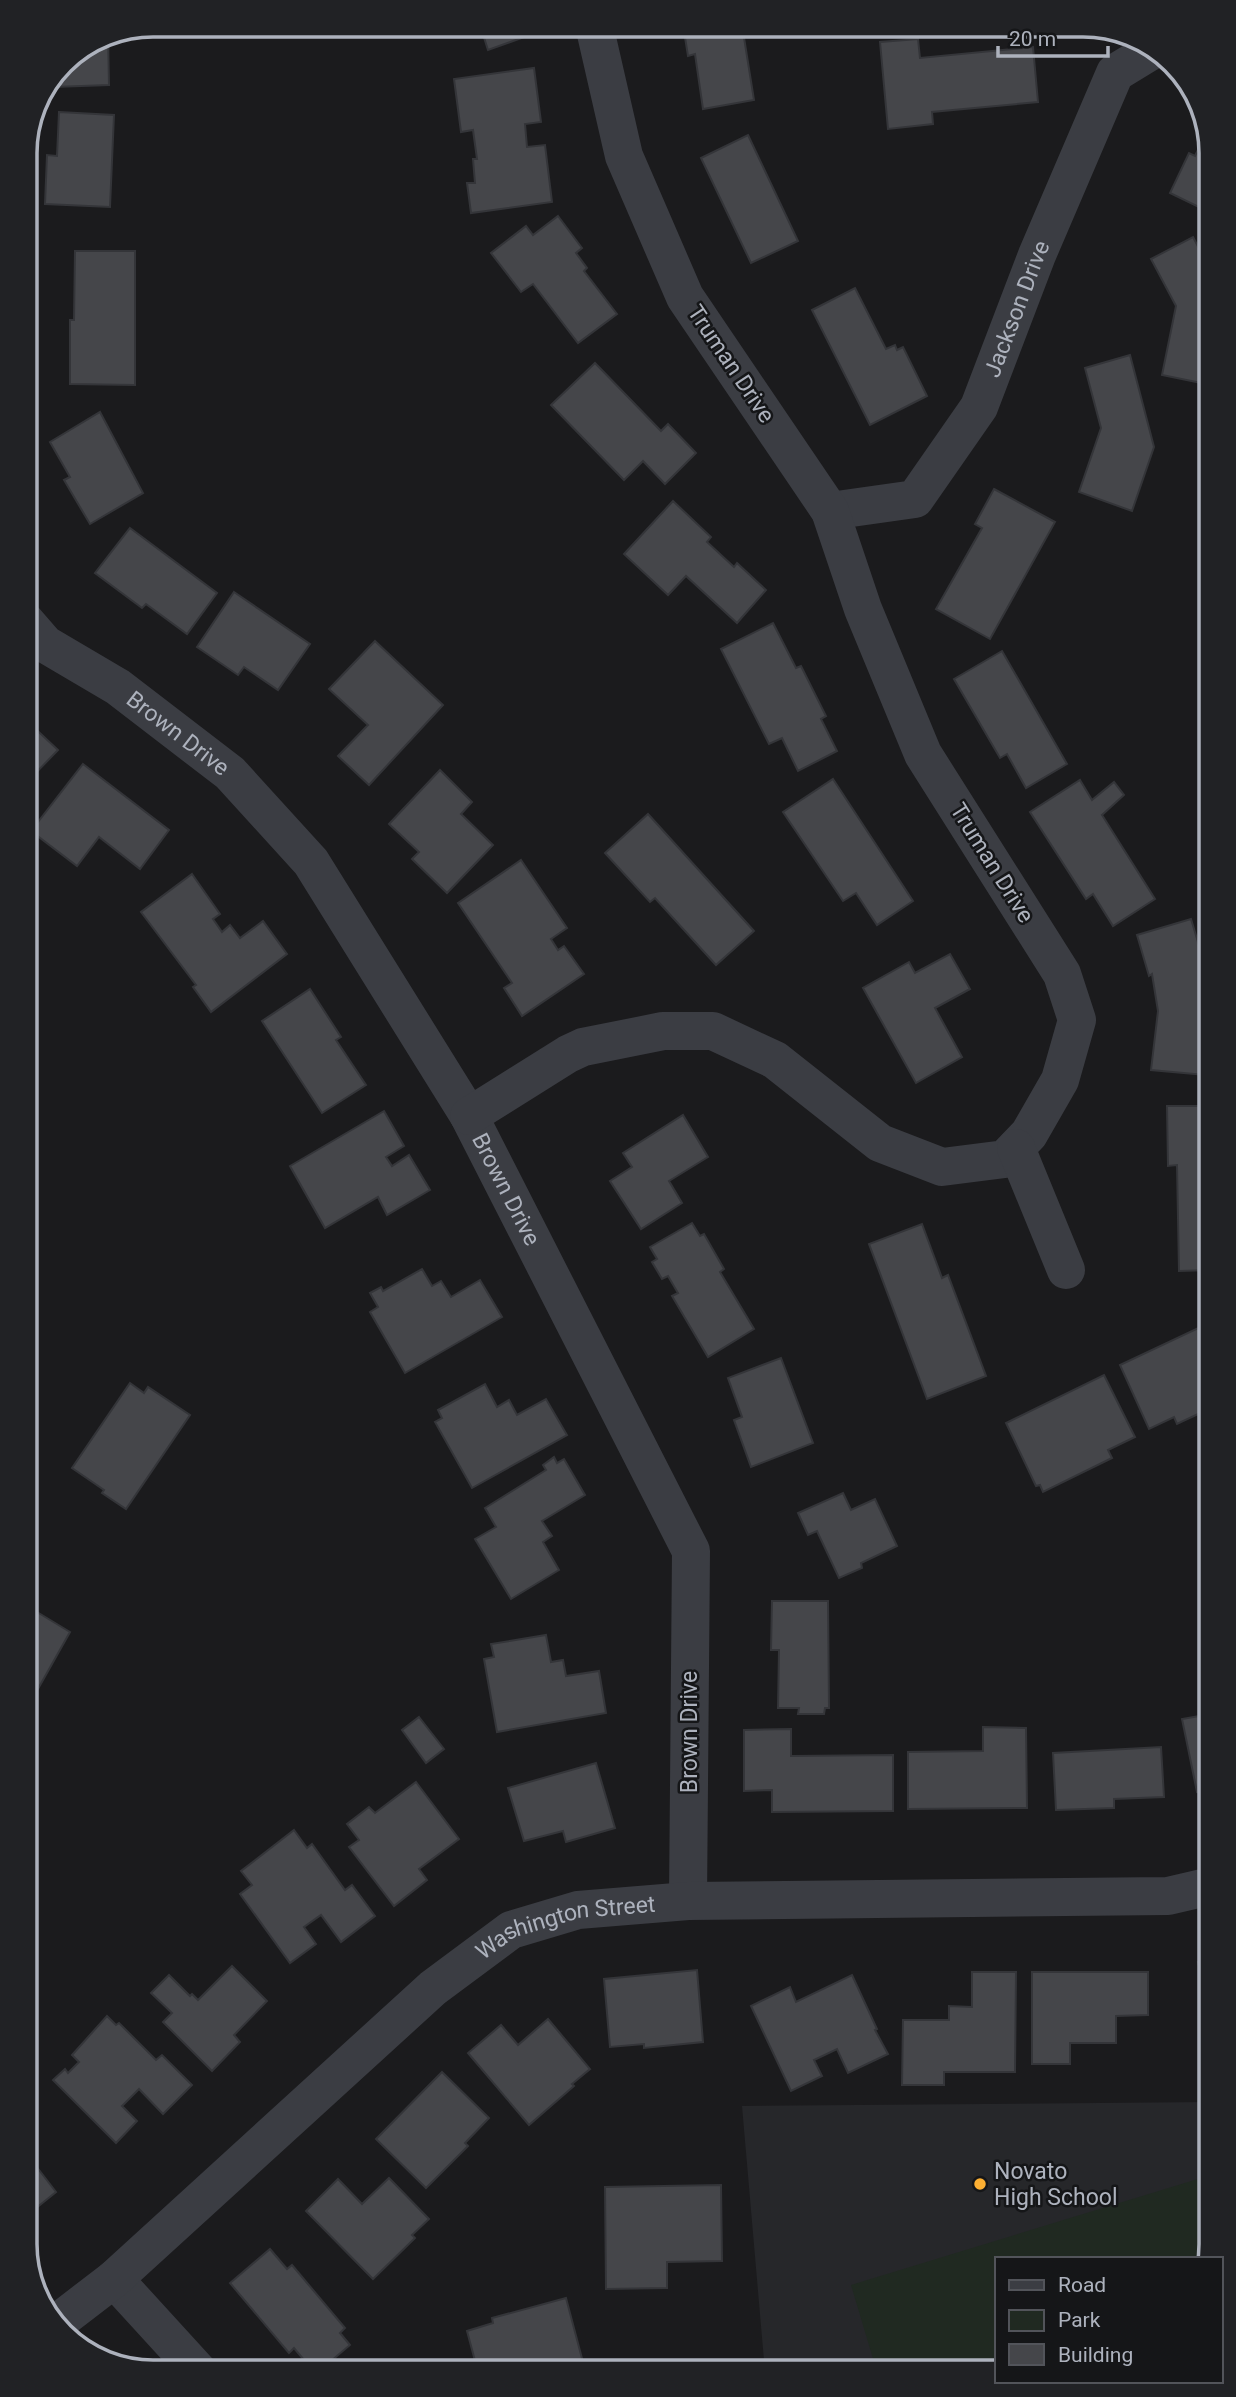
<svg xmlns="http://www.w3.org/2000/svg" width="1236" height="2397" font-family="Roboto,sans-serif">
	<style>
		.built { fill: #26272a }
		.green { fill: #202921 }
		.building { fill: #45464a; stroke: #343539; stroke-width: 2 }
		.lines { fill: none; stroke-linecap: round; stroke-linejoin: round }
		.minor { stroke: #3b3d43; stroke-width: 38 }
		.poi-dot { fill: #fdb033; stroke: #151618; stroke-width: 2.5 }
		.labels { text-anchor: middle; dominant-baseline: central; stroke-width: 5; stroke-linejoin: round; paint-order: stroke }
		.street-label { font-size: 23px; fill: #adb2bd; stroke: #151618 }
		.poi-label { font-size: 23px; fill: #adb2bd; stroke: #151618; text-anchor: start }
		.rim { fill: none; stroke: #adb2bd; stroke-width: 3.5 }
	</style>
	<rect width="100%" height="100%" fill="#1b1b1d"/>
	<!-- built -->
	<polygon class="built" points="1211,2102 1211,2244 1207,2259 996,2259 996,2372 765,2372 742,2106"/>
	<!-- green -->
	<polygon class="green" points="1211,2175 1211,2244 1207,2259 996,2259 996,2372 877,2372 851,2285"/>
	<!-- building -->
	<g class="building">
		<polygon points="480,25 526,25 530,35 488,50"/>
		<polygon points="683,25 742,25 754,100 703,109 695,54 688,56"/>
		<polygon points="108,33 109,85 54,87 54,81 62,62"/>
		<polygon points="918,39 920,58 1033,47 1038,102 932,112 933,124 888,129 880,42"/>
		<polygon points="534,68 541,122 525,124 527,147 545,145 552,202 471,213 467,183 475,183 473,159 477,159 473,130 461,132 454,79"/>
		<polygon points="59,112 114,115 110,207 45,204 47,155 57,156"/>
		<polygon points="1207,131 1212,153 1211,213 1170,193 1189,153 1195,156"/>
		<polygon points="748,135 798,241 751,263 701,158"/>
		<polygon points="558,216 582,248 576,253 587,268 584,271 617,314 578,343 533,284 521,292 491,253 526,226 533,235"/>
		<polygon points="1193,237 1211,271 1211,385 1162,375 1176,306 1151,259"/>
		<polygon points="75,251 135,251 135,385 70,384 70,320 74,320"/>
		<polygon points="855,288 886,349 895,345 897,350 903,347 927,396 870,425 812,310"/>
		<polygon points="1130,355 1154,447 1132,511 1079,492 1101,428 1085,368"/>
		<polygon points="595,363 661,431 668,424 696,453 665,484 643,461 624,480 551,405"/>
		<polygon points="100,412 143,493 90,524 64,480 70,477 50,442"/>
		<polygon points="994,489 1055,522 990,639 936,609 982,528 975,524"/>
		<polygon points="673,501 711,537 707,542 734,567 737,563 766,590 737,623 686,576 668,595 624,554"/>
		<polygon points="130,528 217,593 187,634 146,604 142,608 95,573"/>
		<polygon points="234,592 310,644 278,690 244,667 238,675 197,647"/>
		<polygon points="773,623 796,668 801,666 826,716 821,719 837,751 798,771 782,738 769,744 721,649"/>
		<polygon points="375,641 443,705 369,785 338,756 368,725 329,689"/>
		<polygon points="1002,651 1067,764 1026,788 1007,754 1000,758 954,679"/>
		<polygon points="27,721 58,750 25,784 25,724"/>
		<polygon points="83,764 169,830 140,869 99,837 77,866 31,831"/>
		<polygon points="440,770 472,802 461,814 493,845 447,893 412,859 419,852 389,824"/>
		<polygon points="833,779 913,901 877,925 856,893 843,901 783,812"/>
		<polygon points="1080,780 1092,800 1114,782 1124,795 1102,815 1155,899 1113,926 1093,894 1086,899 1030,812"/>
		<polygon points="648,814 754,931 716,965 655,898 650,902 605,853"/>
		<polygon points="521,860 567,928 551,939 558,950 564,946 584,974 522,1016 504,988 512,983 458,903"/>
		<polygon points="192,874 220,914 213,919 222,932 230,925 240,938 263,921 287,954 211,1012 193,987 196,985 141,912"/>
		<polygon points="1191,919 1211,985 1211,1018 1205,1075 1151,1070 1158,1011 1152,974 1149,976 1137,935"/>
		<polygon points="950,954 970,989 935,1008 962,1057 916,1083 863,988 909,962 915,973"/>
		<polygon points="310,989 341,1037 336,1040 366,1085 322,1113 262,1021"/>
		<polygon points="1167,1106 1211,1106 1211,1270 1179,1271 1177,1165 1168,1166"/>
		<polygon points="384,1111 404,1146 386,1157 392,1166 409,1155 430,1190 387,1215 378,1197 325,1228 290,1166"/>
		<polygon points="683,1115 708,1157 669,1181 682,1203 641,1229 610,1181 632,1167 623,1153"/>
		<polygon points="692,1223 700,1236 704,1234 724,1269 720,1272 754,1329 708,1357 672,1296 678,1293 668,1276 662,1279 652,1262 657,1259 650,1247"/>
		<polygon points="922,1224 942,1278 948,1275 986,1376 927,1399 869,1244"/>
		<polygon points="422,1269 432,1286 441,1281 451,1297 480,1280 502,1317 405,1373 370,1312 378,1307 370,1293 381,1287 383,1291"/>
		<polygon points="1211,1322 1211,1408 1177,1424 1174,1417 1149,1429 1120,1365"/>
		<polygon points="781,1358 813,1443 751,1467 734,1420 742,1417 728,1378"/>
		<polygon points="1104,1375 1135,1437 1108,1450 1112,1458 1043,1492 1040,1485 1036,1486 1006,1423"/>
		<polygon points="130,1383 144,1393 148,1387 190,1415 126,1509 102,1493 104,1490 72,1468"/>
		<polygon points="485,1384 497,1407 509,1400 517,1415 546,1399 567,1435 472,1488 435,1422 442,1418 438,1410"/>
		<polygon points="554,1457 557,1463 564,1459 585,1495 542,1521 552,1536 543,1542 559,1570 511,1599 475,1539 496,1527 485,1508 546,1470 543,1465"/>
		<polygon points="843,1493 851,1510 875,1499 897,1546 861,1563 862,1568 839,1578 817,1531 808,1535 798,1513"/>
		<polygon points="772,1601 828,1601 829,1708 825,1708 824,1714 798,1714 799,1708 778,1708 779,1650 771,1650"/>
		<polygon points="37,1612 70,1632 25,1712 25,1618 31,1622"/>
		<polygon points="546,1635 551,1662 563,1660 566,1676 599,1671 606,1713 497,1732 484,1659 494,1657 491,1644"/>
		<polygon points="1211,1714 1211,1789 1197,1792 1182,1719"/>
		<polygon points="419,1717 444,1749 426,1763 402,1730"/>
		<polygon points="983,1727 1026,1728 1027,1808 908,1809 908,1752 983,1751"/>
		<polygon points="791,1729 791,1756 893,1755 893,1811 772,1812 772,1790 744,1791 744,1730"/>
		<polygon points="1161,1747 1164,1797 1114,1799 1114,1808 1056,1810 1053,1753"/>
		<polygon points="596,1763 615,1828 566,1842 563,1831 524,1841 508,1788"/>
		<polygon points="416,1782 459,1839 419,1869 427,1880 394,1906 349,1847 359,1840 347,1824 369,1807 375,1813"/>
		<polygon points="294,1830 307,1848 312,1844 345,1890 352,1885 375,1916 341,1942 321,1915 304,1927 316,1944 290,1963 240,1894 252,1885 241,1871"/>
		<polygon points="1211,1959 1211,2016 1198,1962"/>
		<polygon points="232,1966 267,2001 234,2035 240,2042 212,2071 163,2022 172,2013 151,1993 169,1975 190,1996 192,1994 198,2000"/>
		<polygon points="697,1970 703,2042 644,2048 644,2044 610,2047 604,1979"/>
		<polygon points="972,1972 1016,1972 1015,2072 944,2072 944,2085 902,2085 903,2020 949,2020 949,2006 972,2007"/>
		<polygon points="1032,1972 1148,1972 1148,2015 1116,2016 1116,2043 1070,2043 1070,2064 1032,2064"/>
		<polygon points="852,1975 877,2029 875,2030 888,2054 848,2073 837,2049 814,2060 822,2076 791,2091 751,2006 790,1987 796,2002"/>
		<polygon points="107,2016 116,2025 119,2023 156,2060 162,2055 192,2085 163,2114 139,2089 122,2106 137,2121 116,2143 53,2080 65,2069 68,2073 79,2062 72,2055"/>
		<polygon points="548,2019 590,2069 572,2084 574,2086 529,2125 468,2053 501,2025 518,2045"/>
		<polygon points="442,2072 489,2118 465,2143 468,2146 426,2188 376,2139"/>
		<polygon points="26,2153 56,2192 25,2217 25,2154"/>
		<polygon points="389,2178 429,2219 412,2235 415,2238 373,2279 306,2211 338,2179 362,2204"/>
		<polygon points="721,2185 722,2261 667,2262 667,2288 606,2289 605,2187"/>
		<polygon points="270,2249 287,2269 292,2265 345,2328 340,2333 350,2345 318,2372 314,2372 294,2348 289,2353 230,2283"/>
		<polygon points="566,2298 584,2366 562,2372 478,2372 467,2331 493,2323 492,2318"/>
	</g>
	<g class="lines">
		<!-- minor -->
		<g class="minor">
			<path id="s1" d="M830 511 915 499 979 407 1037 255 1115 73 1156 48"/>
			<path id="s2" d="M25 621 45 644 118 687 230 773 311 862 469 1116 691 1551 688 1901"/>
			<polyline points="469,1116 568,1054 583,1047 663,1031 713,1031 775,1060 880,1143 942,1167 1005,1159 1029,1134 1060,1080 1077,1020 1062,974 923,754 863,609 830,511 685,297 624,156 594,25"/>
			<polyline points="1016,1148 1066,1270"/>
			<polyline points="114,2279 199,2372"/>
			<path id="s3" d="M58 2322 114 2279 433 1988 511 1930 578 1910 688 1901 1168 1896 1211 1886"/>
		</g>
	</g>
	<!-- markers -->
	<circle class="poi-dot" cx="980" cy="2184" r="7"/>
	<g class="labels">
		<!-- street labels -->
		<g class="street-label">
			<text stroke="none"><textPath href="#s1" startOffset="303">Jackson Drive</textPath></text>
			<text transform="translate(731 364) rotate(56)">Truman Drive</text>
			<text stroke="none"><textPath href="#s2" startOffset="191">Brown Drive</textPath></text>
			<text transform="translate(992 863) rotate(58)">Truman Drive</text>
			<text stroke="none"><textPath href="#s2" startOffset="758">Brown Drive</textPath></text>
			<text transform="translate(689 1732) rotate(-90)">Brown Drive</text>
			<text stroke="none"><textPath href="#s3" startOffset="653">Washington Street</textPath></text>
		</g>
		<!-- poi labels -->
		<g class="poi-label">
			<text x="994" y="2171">Novato<tspan x="994" dy="26">High School</tspan></text>
		</g>
	</g>
	<!-- crop -->
	<path d="M0 0H1236V2397H0ZM153 37H1083A116 116 0 0 1 1199 153V2244A116 116 0 0 1 1083 2360H153A116 116 0 0 1 37 2244V153A116 116 0 0 1 153 37Z" fill="#212225" fill-rule="evenodd"/>
	<path class="rim" d="M153 37H1083A116 116 0 0 1 1199 153V2244A116 116 0 0 1 1083 2360H153A116 116 0 0 1 37 2244V153A116 116 0 0 1 153 37Z"/>
	<!-- legend -->
	<rect x="995" y="2257" width="228" height="126" fill="#151618" stroke="#52545a" stroke-width="2"/>
	<rect x="1009" y="2280" width="35" height="10" fill="#3b3d43" stroke="#52545a" stroke-width="2"/>
	<text x="1058" y="2292" font-size="21" fill="#adb2bd">Road</text>
	<rect x="1009" y="2310" width="35" height="21" fill="#202921" stroke="#52545a" stroke-width="2"/>
	<text x="1058" y="2327" font-size="21" fill="#adb2bd">Park</text>
	<rect x="1009" y="2344" width="35" height="21" fill="#45464a" stroke="#52545a" stroke-width="2"/>
	<text x="1058" y="2362" font-size="21" fill="#adb2bd">Building</text>
	<!-- scale -->
	<path d="M998 46v10h110v-10" fill="none" stroke="#adb2bd" stroke-width="3.5"/>
	<text x="1009" y="46" font-size="21" fill="#adb2bd" stroke="#151618" stroke-width="5" paint-order="stroke">20 m</text>
</svg>
